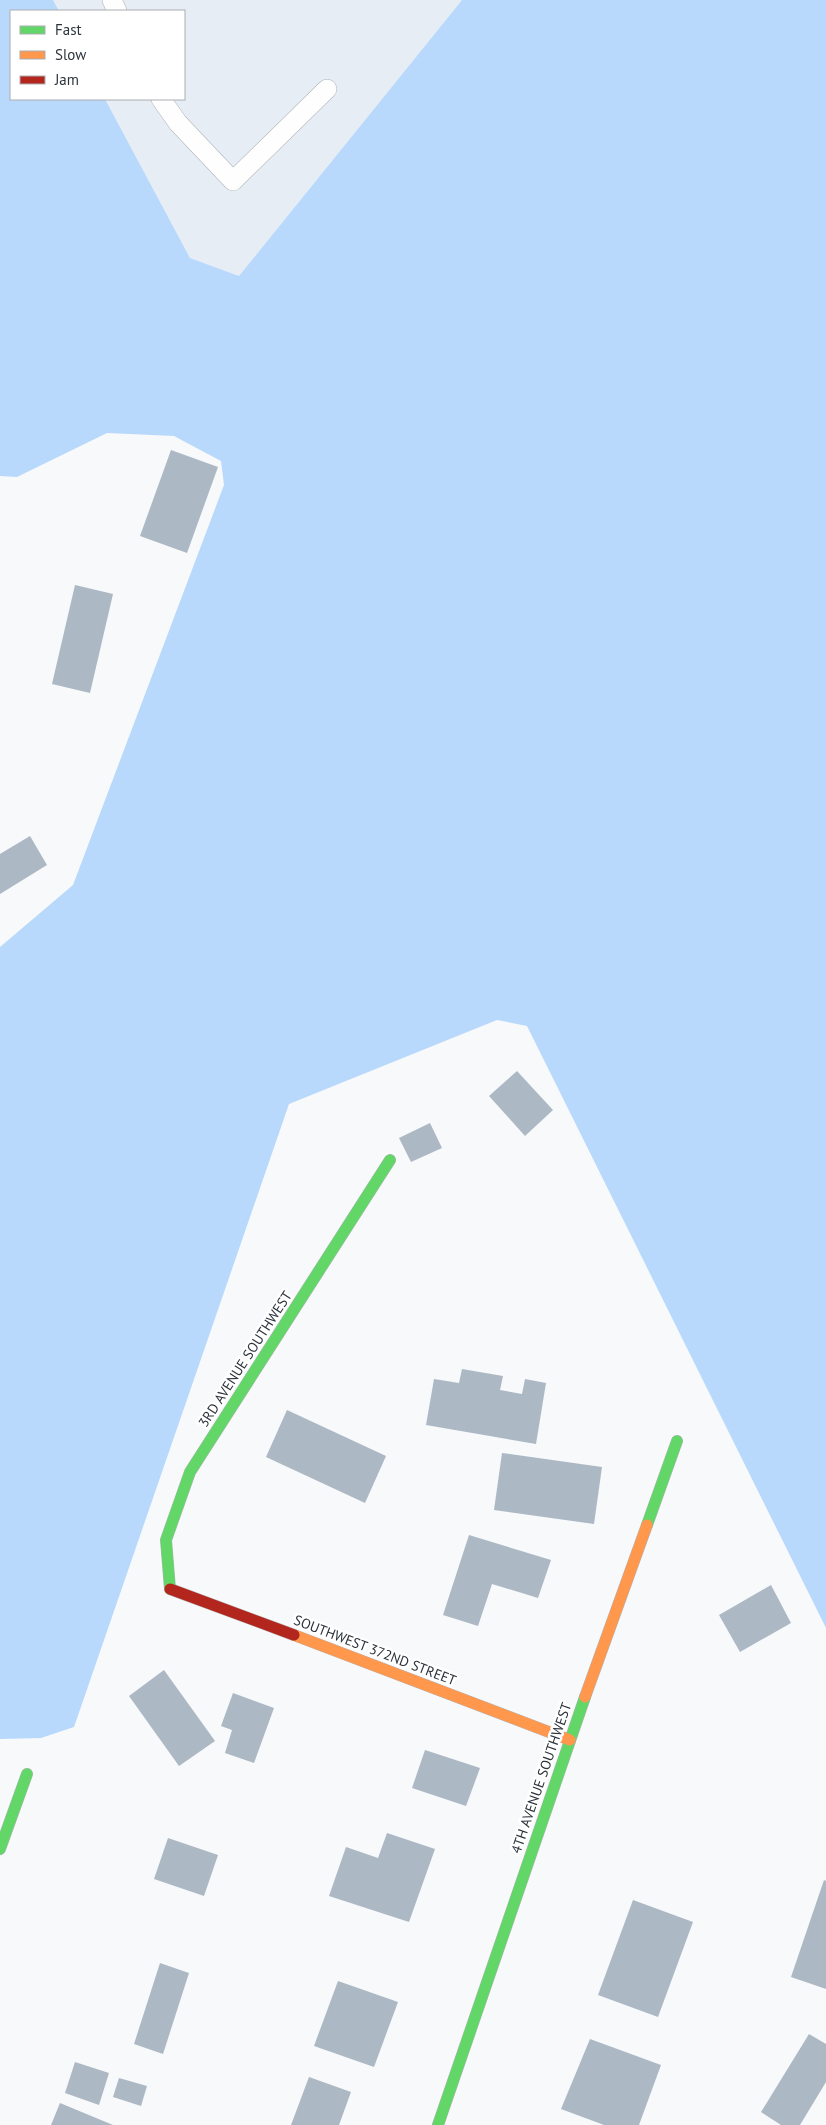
<svg xmlns="http://www.w3.org/2000/svg" width="826" height="2125" font-family="'PT Sans',sans-serif">
	<style>
		.built { fill: #e7edf4 }
		.forest { fill: #b9d9fc }
		.building { fill: #adb8c5 }
		.lines { fill: none; stroke-linecap: round; stroke-linejoin: round }
		.lane-casing { stroke: #b0b4b8; stroke-width: 20 }
		.fast-casing { stroke: #b0b4b8; stroke-width: 12 }
		.slow-casing { stroke: #b0b4b8; stroke-width: 12 }
		.jam-casing { stroke: #b0b4b8; stroke-width: 12 }
		.lane { stroke: #fefefe; stroke-width: 19 }
		.fast { stroke: #63d668; stroke-width: 11 }
		.slow { stroke: #ff974d; stroke-width: 11 }
		.jam { stroke: #b3261e; stroke-width: 11 }
		.labels { text-anchor: middle; dominant-baseline: central; stroke-width: 5; stroke-linejoin: round; paint-order: stroke }
		.street-label { font-size: 14px; fill: #2c333b; stroke: #fff }
	</style>
	<rect width="100%" height="100%" fill="#f7f9fb"/>
	<!-- built -->
	<polygon class="built" points="53,0 462,0 239,276 190,258 105,99 184,99 184,11 59,11"/>
	<!-- forest -->
	<polygon class="forest" points="0,0 53,0 59,11 11,11 11,99 105,99 190,258 239,276 462,0 826,0 826,1628 527,1026 497,1020 289,1104 74,1727 41,1738 0,1739 0,947 73,885 224,485 221,461 174,436 107,433 17,477 0,476"/>
	<!-- building -->
	<g class="building">
		<polygon points="171,450 218,467 187,553 140,536"/>
		<polygon points="75,585 113,594 90,693 52,684"/>
		<polygon points="30,836 47,865 0,894 0,854"/>
		<polygon points="517,1071 553,1110 525,1136 489,1096"/>
		<polygon points="430,1123 442,1148 411,1162 399,1138"/>
		<polygon points="462,1369 503,1376 500,1390 522,1394 525,1379 546,1383 536,1444 426,1425 434,1379 459,1383"/>
		<polygon points="287,1410 386,1456 365,1503 266,1457"/>
		<polygon points="502,1453 602,1467 594,1524 494,1510"/>
		<polygon points="469,1535 551,1560 538,1598 492,1584 478,1626 443,1615"/>
		<polygon points="771,1585 791,1623 740,1652 719,1615"/>
		<polygon points="164,1670 215,1741 179,1766 129,1696"/>
		<polygon points="233,1693 274,1708 254,1763 225,1753 232,1730 221,1726"/>
		<polygon points="425,1750 480,1768 466,1806 412,1788"/>
		<polygon points="387,1833 435,1849 409,1922 329,1896 346,1847 378,1858"/>
		<polygon points="168,1838 218,1855 204,1896 154,1879"/>
		<polygon points="824,1880 826,1881 826,1989 791,1977"/>
		<polygon points="633,1900 693,1922 658,2017 598,1995"/>
		<polygon points="160,1963 189,1973 163,2054 134,2044"/>
		<polygon points="338,1981 398,2002 374,2067 314,2046"/>
		<polygon points="809,2034 826,2044 826,2082 800,2125 781,2125 761,2112"/>
		<polygon points="590,2039 661,2065 639,2125 604,2125 561,2109"/>
		<polygon points="75,2062 109,2073 99,2105 65,2093"/>
		<polygon points="309,2077 351,2092 339,2125 291,2125"/>
		<polygon points="119,2078 147,2086 141,2106 113,2097"/>
		<polygon points="60,2103 113,2125 51,2125"/>
	</g>
	<g class="lines">
		<defs>
			<g id="lane">
				<polyline points="112,0 117,11"/>
				<polyline points="161,99 178,123 233,181 327,89"/>
			</g>
			<g id="fast">
				<polyline points="647,1525 677,1441"/>
				<polyline points="170,1589 166,1540 190,1472 390,1160"/>
				<polyline points="0,1849 27,1774"/>
				<polyline points="438,2125 585,1697"/>
			</g>
			<g id="slow">
				<polyline points="294,1635 570,1740"/>
				<polyline points="585,1697 647,1525"/>
			</g>
			<polyline id="jam" points="170,1589 294,1635"/>
		</defs>
		<!-- lane casing -->
		<use href="#lane" class="lane-casing"/>
		<!-- fast casing -->
		<use href="#fast" class="fast-casing"/>
		<!-- slow casing -->
		<use href="#slow" class="slow-casing"/>
		<!-- jam casing -->
		<use href="#jam" class="jam-casing"/>
		<!-- lane -->
		<use href="#lane" class="lane"/>
		<!-- fast -->
		<use href="#fast" class="fast"/>
		<!-- slow -->
		<use href="#slow" class="slow"/>
		<!-- jam -->
		<use href="#jam" class="jam"/>
	</g>
	<g class="labels">
		<!-- street labels -->
		<g class="street-label">
			<text transform="translate(245 1359) rotate(-57)">3RD AVENUE SOUTHWEST</text>
			<text transform="translate(375 1650) rotate(21)">SOUTHWEST 372ND STREET</text>
			<text transform="translate(541 1778) rotate(-71)">4TH AVENUE SOUTHWEST</text>
		</g>
	</g>
	<!-- legend -->
	<rect x="10" y="10" width="175" height="90" fill="#ffffff" stroke="#abadb1"/>
	<rect x="20" y="26" width="25" height="8" fill="#63d668" stroke="#abadb1"/>
	<text x="55" y="35" font-size="15" fill="#2c333b">Fast</text>
	<rect x="20" y="51" width="25" height="8" fill="#ff974d" stroke="#abadb1"/>
	<text x="55" y="60" font-size="15" fill="#2c333b">Slow</text>
	<rect x="20" y="76" width="25" height="8" fill="#b3261e" stroke="#abadb1"/>
	<text x="55" y="85" font-size="15" fill="#2c333b">Jam</text>
</svg>
